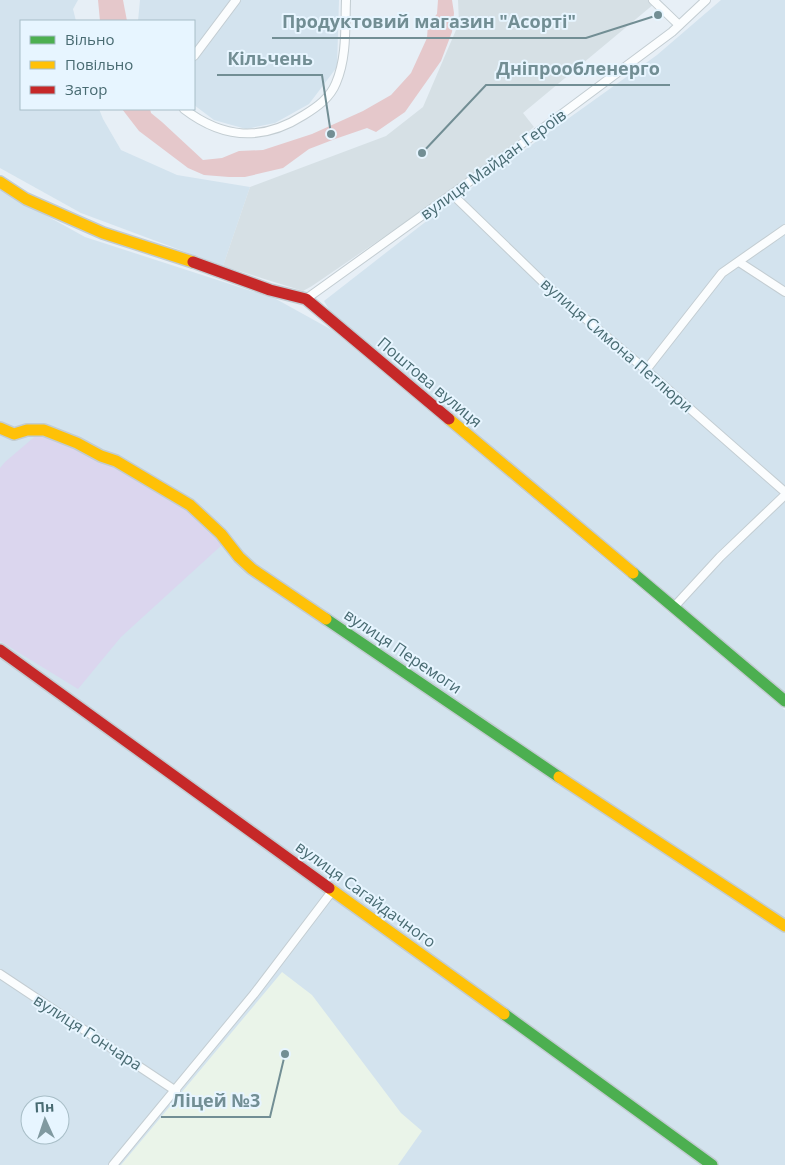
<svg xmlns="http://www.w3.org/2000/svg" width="785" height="1165" font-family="'Open Sans',sans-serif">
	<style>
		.residential { fill: #d3e3ee; fill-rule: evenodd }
		.industrial { fill: #d6e0e5 }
		.education { fill: #eaf4e9 }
		.green { fill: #dbd6ee }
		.water { fill: #e5c8cb }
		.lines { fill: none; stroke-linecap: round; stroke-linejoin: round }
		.street-casing { stroke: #c3cdd2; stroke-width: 10 }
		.fast-casing { stroke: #c2ccd2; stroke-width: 14 }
		.slow-casing { stroke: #c2ccd2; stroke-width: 14 }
		.jam-casing { stroke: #c2ccd2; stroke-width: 14 }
		.street { stroke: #fbfdfe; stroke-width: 8 }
		.fast { stroke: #4caf50; stroke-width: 11 }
		.slow { stroke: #ffc107; stroke-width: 11 }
		.jam { stroke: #c62828; stroke-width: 11 }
		.labels { text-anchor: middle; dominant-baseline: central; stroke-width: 4; stroke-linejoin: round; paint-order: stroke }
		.street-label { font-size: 16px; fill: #496b72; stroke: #e7f5ff }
		.leader { fill: none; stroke: #728e94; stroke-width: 2 }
		.callout-dot { fill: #728e94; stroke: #e7f5ff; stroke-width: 2 }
		.callout-label { font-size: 18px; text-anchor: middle; font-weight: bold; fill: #728e94; stroke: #e7f5ff; stroke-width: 4; stroke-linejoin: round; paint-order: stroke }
	</style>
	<rect width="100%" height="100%" fill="#e7eff6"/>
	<!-- residential -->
	<g class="residential">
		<polygon points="0,0 78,0 73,9 76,21 21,21 21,109 99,109 103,119 121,150 177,175 250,187 223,266 81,213 0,168"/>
		<polygon points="140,0 339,0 337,67 309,104 275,123 246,129 214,120 194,105 194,21 138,21"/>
		<polygon points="721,0 785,0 785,694 650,578 452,416 331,313 324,301 442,209 657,55"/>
		<path d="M0 190 85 237 276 299 332 330 785 710V1165H0ZM30 1105H60V1135H30Z"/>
	</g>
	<!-- industrial -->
	<polygon class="industrial" points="458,0 649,0 654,4 523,113 534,127 482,170 312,286 303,291 223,266 250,187 386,136 423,107 459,23"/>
	<!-- education -->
	<polygon class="education" points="282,972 312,995 401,1113 422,1131 398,1165 121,1165"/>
	<!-- green -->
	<polygon class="green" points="39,433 118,469 195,512 224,543 121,637 78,689 0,641 0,468 5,462"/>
	<!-- water -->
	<g class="water">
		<polygon points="98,0 123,0 127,21 100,21"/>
		<polygon points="438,0 452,0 454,13 452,32 441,61 405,112 376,132 367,128 335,139 309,149 283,168 245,177 229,177 204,175 188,168 139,131 122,109 150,109 151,113 162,122 203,160 222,158 239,151 263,150 312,134 363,111 391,95 411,73 427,38 428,24 437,14"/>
	</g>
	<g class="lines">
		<defs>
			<g id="street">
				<polyline points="653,0 679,25"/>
				<polyline points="194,56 236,0"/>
				<path d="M184 109C223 139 262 142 304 115 317 107 330 98 336 83 347 57 345 28 346 0"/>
				<polyline points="452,194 546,285 646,370 785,492"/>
				<polyline points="739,262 785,292"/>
				<polyline points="306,299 523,143 672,32 706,0"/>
				<polyline points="646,370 722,273 785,229"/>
				<polyline points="674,607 720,557 785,495"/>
				<polyline points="0,974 176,1091"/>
				<polyline points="113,1165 254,994 333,890"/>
			</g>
			<g id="fast">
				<polyline points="633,573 785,701"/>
				<polyline points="326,619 559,777"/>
				<polyline points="504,1014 712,1165"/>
			</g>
			<g id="slow">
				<polyline points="0,182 26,199 103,233 193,262"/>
				<polyline points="449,419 633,573"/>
				<polyline points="0,428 14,434 27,430 44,430 77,443 101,456 116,461 190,505 221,534 239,557 252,569 326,619"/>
				<polyline points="559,777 785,926"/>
				<polyline points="329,888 504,1014"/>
			</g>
			<g id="jam">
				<polyline points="193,262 270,290 306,299 449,419"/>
				<polyline points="0,650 329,888"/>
			</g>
		</defs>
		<!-- street casing -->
		<use href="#street" class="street-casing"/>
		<!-- fast casing -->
		<use href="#fast" class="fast-casing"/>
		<!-- slow casing -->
		<use href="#slow" class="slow-casing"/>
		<!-- jam casing -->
		<use href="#jam" class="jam-casing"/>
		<!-- street -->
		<use href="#street" class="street"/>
		<!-- fast -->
		<use href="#fast" class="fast"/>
		<!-- slow -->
		<use href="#slow" class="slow"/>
		<!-- jam -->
		<use href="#jam" class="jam"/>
	</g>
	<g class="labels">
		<!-- street labels -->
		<g class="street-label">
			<text transform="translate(493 164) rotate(-36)">вулиця Майдан Героїв</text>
			<text transform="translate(617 345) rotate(41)">вулиця Симона Петлюри</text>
			<text transform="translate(430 382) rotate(40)">Поштова вулиця</text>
			<text transform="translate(403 651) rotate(34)">вулиця Перемоги</text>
			<text transform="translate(366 894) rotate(36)">вулиця Сагайдачного</text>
			<text transform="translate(88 1032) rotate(33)">вулиця Гончара</text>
		</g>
	</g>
	<!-- callouts -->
	<path class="leader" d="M658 15L586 38H272M331 134L322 75H217M422 153L486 85H670M285 1054L270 1117H161"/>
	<g class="callout-dot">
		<circle cx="658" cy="15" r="5"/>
		<circle cx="331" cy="134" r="5"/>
		<circle cx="422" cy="153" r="5"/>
		<circle cx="285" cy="1054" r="5"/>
	</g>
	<g class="callout-label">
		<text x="429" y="28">Продуктовий магазин "Асорті"</text>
		<text x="270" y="65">Кільчень</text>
		<text x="578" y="75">Дніпрообленерго</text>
		<text x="216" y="1107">Ліцей №3</text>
	</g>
	<!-- legend -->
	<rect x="20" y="20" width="175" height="90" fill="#e7f5ff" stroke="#a8bec7"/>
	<rect x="30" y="36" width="25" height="8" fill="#4caf50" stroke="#a8bec7"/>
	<text x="65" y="45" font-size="15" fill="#496b72">Вільно</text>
	<rect x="30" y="61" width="25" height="8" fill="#ffc107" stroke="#a8bec7"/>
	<text x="65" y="70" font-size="15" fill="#496b72">Повільно</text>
	<rect x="30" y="86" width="25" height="8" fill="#c62828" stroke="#a8bec7"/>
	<text x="65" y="95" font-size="15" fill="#496b72">Затор</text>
	<!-- north arrow -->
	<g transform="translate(45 1120) rotate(357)"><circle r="24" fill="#e7f5ff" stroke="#a8bec7"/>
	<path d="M0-4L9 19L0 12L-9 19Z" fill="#8099a0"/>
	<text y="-8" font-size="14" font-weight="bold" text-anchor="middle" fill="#496b72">Пн</text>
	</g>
</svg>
